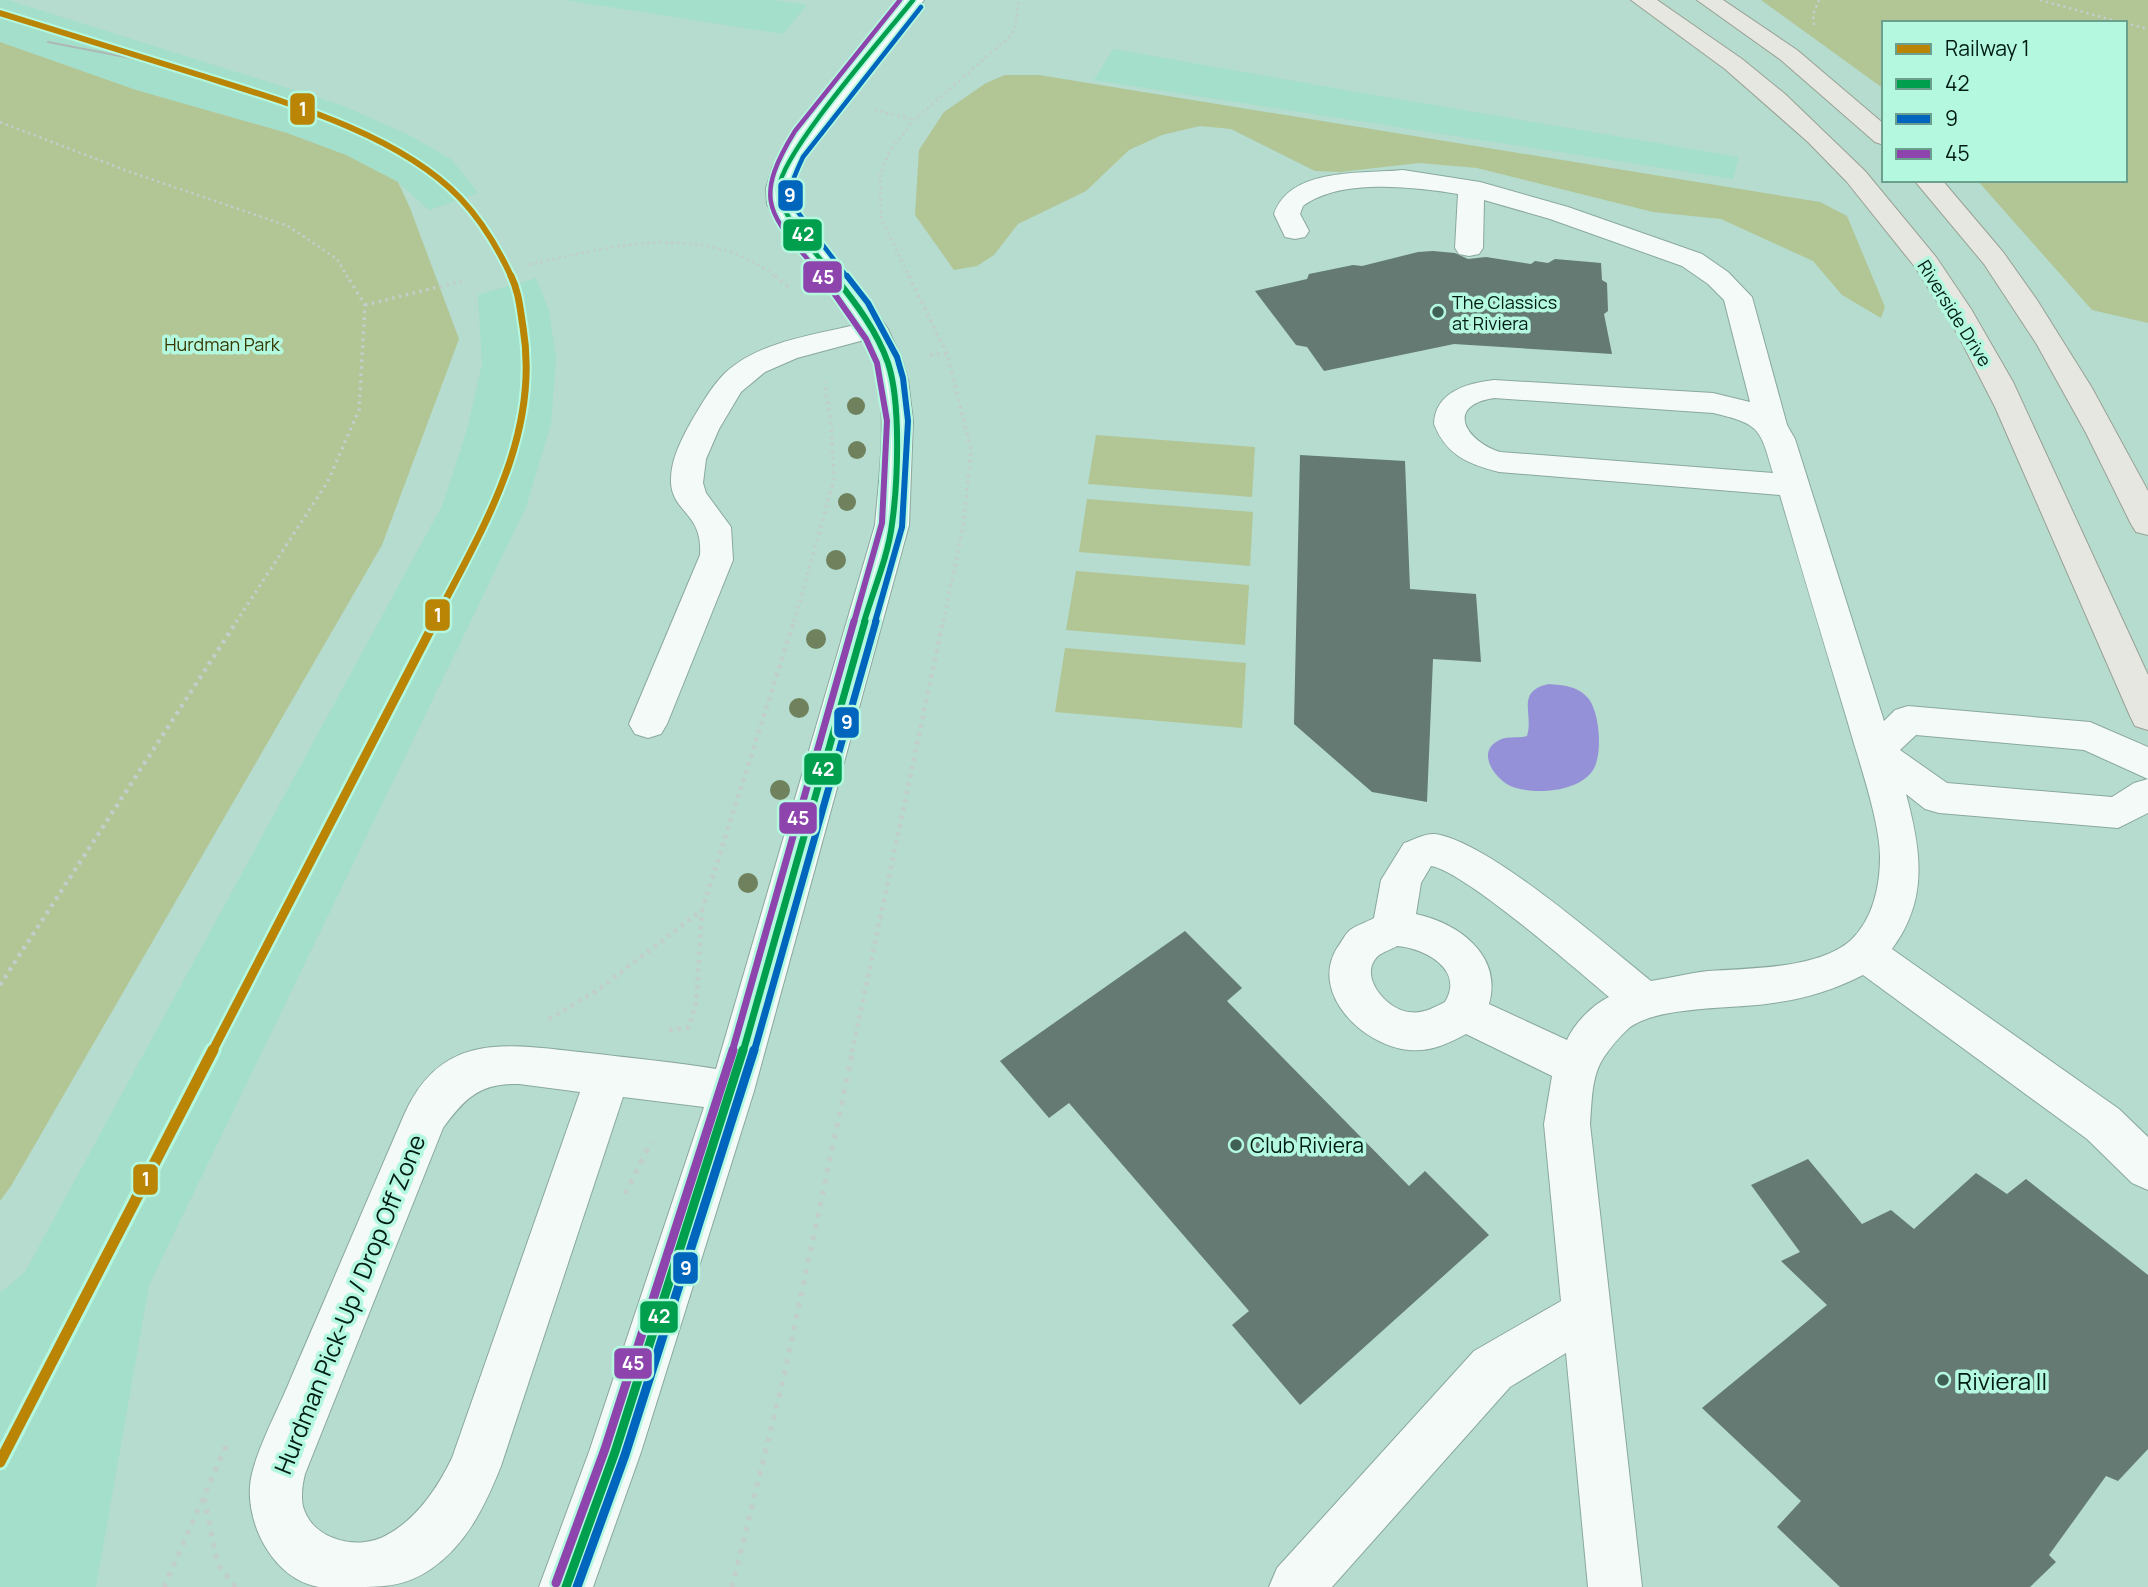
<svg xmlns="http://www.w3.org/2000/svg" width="2148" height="1587" font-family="Manrope,sans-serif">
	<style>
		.built { fill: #a3dfca }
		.green { fill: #b2c594 }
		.water { fill: #9491d8 }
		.building { fill: #647a72 }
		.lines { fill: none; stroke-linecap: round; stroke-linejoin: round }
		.minor-casing { stroke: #8aa89e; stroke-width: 2 }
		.major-casing { stroke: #98a194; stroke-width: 2 }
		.path-far3 { stroke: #c1cec9; stroke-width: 2.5; stroke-dasharray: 2.5 3.5; stroke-linecap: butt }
		.path-far2 { stroke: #c1cec9; stroke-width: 3.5; stroke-dasharray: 2.5 4.5; stroke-linecap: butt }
		.path-far1 { stroke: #c1cec9; stroke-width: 4.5; stroke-dasharray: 3.5 5; stroke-linecap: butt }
		.path { stroke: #c1cec9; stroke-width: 5; stroke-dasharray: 4.5 7; stroke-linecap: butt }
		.minor { fill: #f4faf8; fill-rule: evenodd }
		.major { fill: #e7e7e2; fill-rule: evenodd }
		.tram { stroke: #adb7b4; stroke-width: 2 }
		.bus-1-far3-casing { stroke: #b3f8df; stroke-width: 8 }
		.bus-1-far2-casing { stroke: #b3f8df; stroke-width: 10 }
		.bus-1-far1-casing { stroke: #b3f8df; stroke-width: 12 }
		.bus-1-casing { stroke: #b3f8df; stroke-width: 14 }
		.bus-2-far3-casing { stroke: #b3f8df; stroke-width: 8 }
		.bus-2-far2-casing { stroke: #b3f8df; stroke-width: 10 }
		.bus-2-far1-casing { stroke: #b3f8df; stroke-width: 12 }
		.bus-2-casing { stroke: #b3f8df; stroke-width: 14 }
		.bus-3-far3-casing { stroke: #b3f8df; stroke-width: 8 }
		.bus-3-far2-casing { stroke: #b3f8df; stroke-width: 10 }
		.bus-3-far1-casing { stroke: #b3f8df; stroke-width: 12 }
		.bus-3-casing { stroke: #b3f8df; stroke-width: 14 }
		.bus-1-far3 { stroke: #009f4e; stroke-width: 4.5 }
		.bus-1-far2 { stroke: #009f4e; stroke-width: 6 }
		.bus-1-far1 { stroke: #009f4e; stroke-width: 7 }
		.bus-1 { stroke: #009f4e; stroke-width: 9 }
		.bus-2-far3 { stroke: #0065bd; stroke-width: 4.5 }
		.bus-2-far2 { stroke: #0065bd; stroke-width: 6 }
		.bus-2-far1 { stroke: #0065bd; stroke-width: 7 }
		.bus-2 { stroke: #0065bd; stroke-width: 9 }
		.bus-3-far3 { stroke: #8e44ad; stroke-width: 4.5 }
		.bus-3-far2 { stroke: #8e44ad; stroke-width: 6 }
		.bus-3-far1 { stroke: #8e44ad; stroke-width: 7 }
		.bus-3 { stroke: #8e44ad; stroke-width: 9 }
		.rail-1-far3-casing { stroke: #b3f8df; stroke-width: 10 }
		.rail-1-far2-casing { stroke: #b3f8df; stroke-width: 11 }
		.rail-1-far1-casing { stroke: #b3f8df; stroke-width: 14 }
		.rail-1-casing { stroke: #b3f8df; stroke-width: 17 }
		.rail-1-far3 { stroke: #ba8405; stroke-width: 6 }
		.rail-1-far2 { stroke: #ba8405; stroke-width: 7 }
		.rail-1-far1 { stroke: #ba8405; stroke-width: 9 }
		.rail-1 { stroke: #ba8405; stroke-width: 11 }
		.tree { fill: #70825d }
		.poi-dot { fill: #405f55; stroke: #b3f8df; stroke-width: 2.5 }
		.labels { text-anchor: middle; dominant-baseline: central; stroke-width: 7; stroke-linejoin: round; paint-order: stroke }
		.far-poi-label { font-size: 18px; fill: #011c14; stroke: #b3f8df; text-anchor: start }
		.far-street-label { font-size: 18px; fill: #011c14; stroke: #b3f8df }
		.far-park-label { font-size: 18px; fill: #383800; stroke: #b3f8df }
		.poi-label { font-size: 21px; fill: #011c14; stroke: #b3f8df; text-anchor: start }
		.near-street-label { font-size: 24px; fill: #011c14; stroke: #b3f8df }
		.near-poi-label { font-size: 24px; fill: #011c14; stroke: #b3f8df; text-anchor: start }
		.line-badge { stroke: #b3f8df; stroke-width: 2.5 }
		.badge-label { font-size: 19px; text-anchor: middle; font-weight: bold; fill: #fff }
	</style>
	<rect width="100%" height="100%" fill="#b5dcce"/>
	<!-- built -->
	<g class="built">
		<polygon points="0,0 8,0 341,105 411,136 452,160 478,193 429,210 398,182 346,155 287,133 136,90 0,42"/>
		<polygon points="565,0 772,0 807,5 783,34"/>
		<polygon points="1113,49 1351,91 1739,157 1733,179 1094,80"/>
		<polygon points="536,278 549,311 556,358 551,424 526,507 149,1285 96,1587 0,1587 0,1293 25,1272 443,504 468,426 482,364 478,295"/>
	</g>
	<!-- green -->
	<g class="green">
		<polygon points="1761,0 2148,0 2148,323 2092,310 1977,180 2125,180 2125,23 1884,23 1884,89"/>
		<polygon points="0,42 136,90 287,133 346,155 398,182 410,208 459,339 382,545 11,1186 0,1201"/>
		<polygon points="1005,75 1039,75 1820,202 1847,216 1885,307 1881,318 1842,295 1813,261 1721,219 1653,212 1477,168 1419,163 1340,172 1315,171 1231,129 1200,126 1162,135 1129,150 1086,191 1018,224 994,255 977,266 954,270 915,215 919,150 944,112 986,83"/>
		<polygon points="1096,435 1255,447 1252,497 1088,484"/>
		<polygon points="1087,499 1253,512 1250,566 1079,552"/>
		<polygon points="1076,571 1249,585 1245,645 1066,630"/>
		<polygon points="1065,648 1246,663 1242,728 1055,712"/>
	</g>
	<!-- water -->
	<path class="water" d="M1549 684C1563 685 1578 686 1588 698 1600 712 1603 755 1593 770 1579 792 1536 795 1513 787 1498 782 1476 755 1496 742 1505 735 1517 739 1527 736 1534 714 1515 691 1549 684Z"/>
	<!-- building -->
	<g class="building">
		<polygon points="1433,251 1455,253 1468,259 1486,257 1531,264 1535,261 1548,263 1555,259 1601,263 1602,280 1607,283 1608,311 1604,314 1612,354 1454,344 1324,371 1307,347 1296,345 1255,291 1307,279 1309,274 1353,265 1362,266 1418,252"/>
		<polygon points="1300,455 1405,461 1410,589 1476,594 1481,662 1433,659 1427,802 1372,792 1294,724"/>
		<polygon points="1185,931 1242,988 1227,1001 1409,1186 1425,1171 1489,1235 1300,1405 1232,1325 1249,1311 1069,1103 1049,1118 1000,1061"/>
		<polygon points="1808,1159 1862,1224 1891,1210 1914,1229 1976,1173 2007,1194 2026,1179 2148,1275 2148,1449 2118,1481 2106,1476 2049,1555 2056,1562 2030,1587 1840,1587 1777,1527 1801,1501 1702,1408 1827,1305 1781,1261 1800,1252 1751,1185"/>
	</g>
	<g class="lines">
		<defs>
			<g id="minor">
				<path d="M901 0H924L813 142 799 166 792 188 798 212 870 303 888 329 902 360 908 380 913 421 909 525 754 1091 641 1452 593 1587H539L589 1452 704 1107 623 1097 501 1466C485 1506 467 1544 431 1569 406 1586 385 1587 356 1587 344 1587 330 1587 319 1587 275 1580 247 1527 250 1486 252 1457 280 1406 291 1378 329 1290 366 1203 404 1115 442 1028 512 1045 589 1053 631 1058 674 1062 716 1069L875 525C880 464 892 398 864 340L797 358 765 372 741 392 719 429 706 459 703 483 706 493 731 527 733 560 667 724 661 734 648 738 635 734 629 724 700 555C703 513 673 513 671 483 670 461 681 440 691 422 701 405 711 387 725 373 758 342 813 335 855 325L815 267 777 221 767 204 766 188 773 166 794 133ZM519 1084 580 1092 452 1458C437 1489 416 1520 385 1536 359 1550 317 1541 305 1512 300 1502 302 1485 305 1474L443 1128C465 1098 480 1083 519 1084Z"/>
				<path d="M1403 170 1480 182 1568 207 1702 254 1728 272 1752 297 1787 425 1795 439 1884 721 1895 710 1908 706 2090 722 2148 747V779L2084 750 1916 735 1900 750 1947 783 2112 797 2134 783 2148 779V813L2118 828 1939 813 1925 809 1906 794C1921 850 1929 899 1892 949L2119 1109 2148 1137V1190L2132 1183 2087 1139 1863 975C1832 991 1800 1000 1766 1004 1729 1009 1658 1006 1629 1028 1621 1035 1610 1048 1604 1057 1591 1076 1592 1102 1590 1124L1642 1587H1588L1566 1353 1510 1387 1332 1587H1269L1277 1568 1474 1351 1561 1301 1544 1124 1552 1076 1466 1034C1448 1044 1430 1052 1409 1050 1364 1046 1309 994 1337 948 1341 943 1345 934 1350 930 1357 925 1367 922 1374 918L1381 880 1404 843C1413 840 1425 833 1435 834 1488 841 1606 945 1651 981 1670 978 1689 973 1708 971 1749 968 1819 969 1851 940 1873 919 1880 886 1880 857 1880 821 1858 759 1848 723 1825 647 1802 571 1780 495L1499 472C1468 464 1446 455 1434 424 1435 392 1467 383 1494 380L1713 393 1750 402 1724 300 1708 284 1682 266 1550 219 1484 200 1483 248 1479 254 1469 256 1459 254 1455 248 1458 194C1413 187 1341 178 1303 206L1300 214 1309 231 1305 237 1295 239 1285 237 1274 214C1290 167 1362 174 1403 170ZM1494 398 1713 413C1760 424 1760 428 1773 473L1500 452C1466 441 1444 406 1494 398ZM1431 866C1464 871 1578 971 1609 997 1592 1005 1574 1024 1567 1040L1489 1004C1503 954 1457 923 1416 914L1421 883ZM1397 946C1424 948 1465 969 1445 1002 1433 1008 1423 1014 1409 1012 1387 1010 1357 976 1378 956 1383 952 1392 949 1397 946Z"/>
			</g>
			<g id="major">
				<polygon points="1631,0 1657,0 1742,59 1785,94 1865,171 1936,257 1971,309 2013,382 2148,675 2148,730 2135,726 2130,716 1995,407 1957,333 1915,267 1847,182 1808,142 1725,69"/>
				<polygon points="1697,0 1723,0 1797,50 1884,124 1884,145 1875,142 1781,60"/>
				<polygon points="1914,180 1942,180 2003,252 2037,300 2092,388 2148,491 2148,535 2136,532 2131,524 2086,433 2036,343 1984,264"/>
			</g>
		</defs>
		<!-- minor casing -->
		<use href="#minor" class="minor-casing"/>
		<!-- major casing -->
		<use href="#major" class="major-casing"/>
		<!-- path-far3 -->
		<g class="path-far3">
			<polyline points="2040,0 2123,23"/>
			<polyline points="2125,23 2148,29"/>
			<polyline points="1814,25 1813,15 1819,0"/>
			<polyline points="874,110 914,120"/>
			<polyline points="0,122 130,172 288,226 337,259 348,278"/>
			<path d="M529 265C610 246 706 220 777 278"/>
			<polyline points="910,278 881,219 880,175 889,152 914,120 1008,38 1015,29 1019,0"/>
		</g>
		<!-- path-far2 -->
		<g class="path-far2">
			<polyline points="775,276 790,288"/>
			<polyline points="909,276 947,354 971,450 963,528 943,622"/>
			<polyline points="365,305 462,281"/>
			<polyline points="930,355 947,354"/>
			<polyline points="236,622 327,483 359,410 365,305 347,276"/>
			<polyline points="794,622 834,480 831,421 824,382"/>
		</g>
		<!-- path-far1 -->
		<g class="path-far1">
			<polyline points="0,985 237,621"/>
			<polyline points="549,1019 598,990 702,910 794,621"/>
			<polyline points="669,1030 689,1027 696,1003 702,911"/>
			<polyline points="852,1052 943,621"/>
		</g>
		<!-- path -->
		<g class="path">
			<polyline points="625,1194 651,1142"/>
			<polyline points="204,1498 218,1565 236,1587"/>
			<polyline points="164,1587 227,1444"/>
			<polyline points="732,1587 784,1376 853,1050"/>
		</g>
		<!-- minor -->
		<use href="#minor" class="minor"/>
		<!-- major -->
		<use href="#major" class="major"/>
		<!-- tram -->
		<polyline class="tram" points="48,42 172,66"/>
		<defs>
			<path id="bus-1-far3" d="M836 278C819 256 778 215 779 188 781 153 887 33 913 0"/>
			<path id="bus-1-far2" d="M834 276C855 302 877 331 888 363 901 402 898 482 892 524 888 557 873 591 864 622"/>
			<polyline id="bus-1-far1" points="743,1052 865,621"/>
			<polyline id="bus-1" points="566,1587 615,1452 743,1050"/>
			<path id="bus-2-far3" d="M848 278 794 207C787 187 795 175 803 157L921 7"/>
			<polyline id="bus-2-far2" points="847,276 868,303 897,357 903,378 908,421 902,527 875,622"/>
			<polyline id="bus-2-far1" points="754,1052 876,621"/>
			<polyline id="bus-2" points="577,1587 625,1455 754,1050"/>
			<path id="bus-3-far3" d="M823 278C774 216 748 207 795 131L900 0"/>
			<polyline id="bus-3-far2" points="822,276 866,339 877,363 887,421 882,523 854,622"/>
			<polyline id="bus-3-far1" points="732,1052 854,621"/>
			<polyline id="bus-3" points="556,1583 605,1449 733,1050"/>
		</defs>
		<!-- bus-1-far3 casing -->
		<use href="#bus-1-far3" class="bus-1-far3-casing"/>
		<!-- bus-1-far2 casing -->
		<use href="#bus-1-far2" class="bus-1-far2-casing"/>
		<!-- bus-1-far1 casing -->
		<use href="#bus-1-far1" class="bus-1-far1-casing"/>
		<!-- bus-1 casing -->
		<use href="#bus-1" class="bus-1-casing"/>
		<!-- bus-2-far3 casing -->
		<use href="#bus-2-far3" class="bus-2-far3-casing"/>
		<!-- bus-2-far2 casing -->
		<use href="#bus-2-far2" class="bus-2-far2-casing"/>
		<!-- bus-2-far1 casing -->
		<use href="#bus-2-far1" class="bus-2-far1-casing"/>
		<!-- bus-2 casing -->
		<use href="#bus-2" class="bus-2-casing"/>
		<!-- bus-3-far3 casing -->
		<use href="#bus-3-far3" class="bus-3-far3-casing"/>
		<!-- bus-3-far2 casing -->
		<use href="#bus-3-far2" class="bus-3-far2-casing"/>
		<!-- bus-3-far1 casing -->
		<use href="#bus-3-far1" class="bus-3-far1-casing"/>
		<!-- bus-3 casing -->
		<use href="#bus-3" class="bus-3-casing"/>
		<!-- bus-1-far3 -->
		<use href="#bus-1-far3" class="bus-1-far3"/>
		<!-- bus-1-far2 -->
		<use href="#bus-1-far2" class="bus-1-far2"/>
		<!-- bus-1-far1 -->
		<use href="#bus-1-far1" class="bus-1-far1"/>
		<!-- bus-1 -->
		<use href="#bus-1" class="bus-1"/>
		<!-- bus-2-far3 -->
		<use href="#bus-2-far3" class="bus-2-far3"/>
		<!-- bus-2-far2 -->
		<use href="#bus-2-far2" class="bus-2-far2"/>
		<!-- bus-2-far1 -->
		<use href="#bus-2-far1" class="bus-2-far1"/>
		<!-- bus-2 -->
		<use href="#bus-2" class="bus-2"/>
		<!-- bus-3-far3 -->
		<use href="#bus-3-far3" class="bus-3-far3"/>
		<!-- bus-3-far2 -->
		<use href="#bus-3-far2" class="bus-3-far2"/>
		<!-- bus-3-far1 -->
		<use href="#bus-3-far1" class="bus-3-far1"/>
		<!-- bus-3 -->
		<use href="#bus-3" class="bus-3"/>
		<defs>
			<path id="rail-1-far3" d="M0 13C64 33 129 53 193 73 278 100 397 132 460 198 483 222 498 248 512 278"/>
			<path id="rail-1-far2" d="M434 622C482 529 541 436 523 327 520 309 519 292 511 276"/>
			<polyline id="rail-1-far1" points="212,1052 435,621"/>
			<polyline id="rail-1" points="0,1462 213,1050"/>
		</defs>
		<!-- rail-1-far3 casing -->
		<use href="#rail-1-far3" class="rail-1-far3-casing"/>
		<!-- rail-1-far2 casing -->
		<use href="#rail-1-far2" class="rail-1-far2-casing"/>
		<!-- rail-1-far1 casing -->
		<use href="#rail-1-far1" class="rail-1-far1-casing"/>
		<!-- rail-1 casing -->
		<use href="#rail-1" class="rail-1-casing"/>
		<!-- rail-1-far3 -->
		<use href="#rail-1-far3" class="rail-1-far3"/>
		<!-- rail-1-far2 -->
		<use href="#rail-1-far2" class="rail-1-far2"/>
		<!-- rail-1-far1 -->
		<use href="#rail-1-far1" class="rail-1-far1"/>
		<!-- rail-1 -->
		<use href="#rail-1" class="rail-1"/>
	</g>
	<!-- trees -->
	<g class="tree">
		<circle cx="856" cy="406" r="9"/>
		<circle cx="857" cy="450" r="9"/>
		<circle cx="847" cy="502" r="9"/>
		<circle cx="836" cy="560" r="10"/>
		<circle cx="816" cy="639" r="10"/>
		<circle cx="799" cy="708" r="10"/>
		<circle cx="780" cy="790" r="10"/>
		<circle cx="748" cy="883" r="10"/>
	</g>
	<!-- markers -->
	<g class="poi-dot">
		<circle cx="1438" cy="312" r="7"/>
		<circle cx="1236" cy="1145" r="7"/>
		<circle cx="1943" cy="1380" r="7"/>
	</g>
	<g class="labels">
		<!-- far-poi labels -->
		<g class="far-poi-label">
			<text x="1452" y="302">The Classics<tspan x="1452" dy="21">at Riviera</tspan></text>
		</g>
		<!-- far-street labels -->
		<g class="far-street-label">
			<text transform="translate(1955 313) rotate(58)">Riverside Drive</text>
		</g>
		<!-- far-park labels -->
		<g class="far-park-label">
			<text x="222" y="344">Hurdman Park</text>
		</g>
		<!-- poi labels -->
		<g class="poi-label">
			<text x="1250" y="1145">Club Riviera</text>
		</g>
		<!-- near-street labels -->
		<g class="near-street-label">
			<text transform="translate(349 1304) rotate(-68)">Hurdman Pick-Up / Drop Off Zone</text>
		</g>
		<!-- near-poi labels -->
		<g class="near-poi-label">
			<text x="1957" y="1380">Riviera II</text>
		</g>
	</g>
	<g class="line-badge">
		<rect x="289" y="92" width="27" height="34" rx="7" fill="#ba8405"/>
		<rect x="777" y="179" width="27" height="33" rx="7" fill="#0065bd"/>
		<rect x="782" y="218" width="41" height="34" rx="7" fill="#009f4e"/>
		<rect x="802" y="260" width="41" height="34" rx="7" fill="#8e44ad"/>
		<rect x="424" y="598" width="27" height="34" rx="7" fill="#ba8405"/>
		<rect x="833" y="706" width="27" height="33" rx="7" fill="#0065bd"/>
		<rect x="803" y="752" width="40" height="34" rx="7" fill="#009f4e"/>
		<rect x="778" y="801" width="40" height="34" rx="7" fill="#8e44ad"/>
		<rect x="132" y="1163" width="27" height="33" rx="7" fill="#ba8405"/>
		<rect x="672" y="1251" width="27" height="34" rx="7" fill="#0065bd"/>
		<rect x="639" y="1300" width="40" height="34" rx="7" fill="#009f4e"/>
		<rect x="613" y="1347" width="40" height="33" rx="7" fill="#8e44ad"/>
	</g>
	<g class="badge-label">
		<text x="303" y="116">1</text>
		<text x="790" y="202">9</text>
		<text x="803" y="241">42</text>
		<text x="823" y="284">45</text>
		<text x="438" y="622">1</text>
		<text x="847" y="729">9</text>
		<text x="823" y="776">42</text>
		<text x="798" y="825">45</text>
		<text x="146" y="1186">1</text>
		<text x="686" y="1275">9</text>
		<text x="659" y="1323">42</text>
		<text x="633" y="1370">45</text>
	</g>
	<!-- legend -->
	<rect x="1882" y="21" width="245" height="161" fill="#b3f8df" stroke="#6ca08e" stroke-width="2"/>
	<rect x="1896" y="44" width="35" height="10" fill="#ba8405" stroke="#6ca08e" stroke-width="2"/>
	<text x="1945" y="56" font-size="21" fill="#011c14">Railway 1</text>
	<rect x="1896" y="79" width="35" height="10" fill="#009f4e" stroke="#6ca08e" stroke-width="2"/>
	<text x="1945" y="91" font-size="21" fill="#011c14">42</text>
	<rect x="1896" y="114" width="35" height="10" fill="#0065bd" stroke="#6ca08e" stroke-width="2"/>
	<text x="1945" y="126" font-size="21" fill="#011c14">9</text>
	<rect x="1896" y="149" width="35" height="10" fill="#8e44ad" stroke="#6ca08e" stroke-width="2"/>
	<text x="1945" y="161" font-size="21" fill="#011c14">45</text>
</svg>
